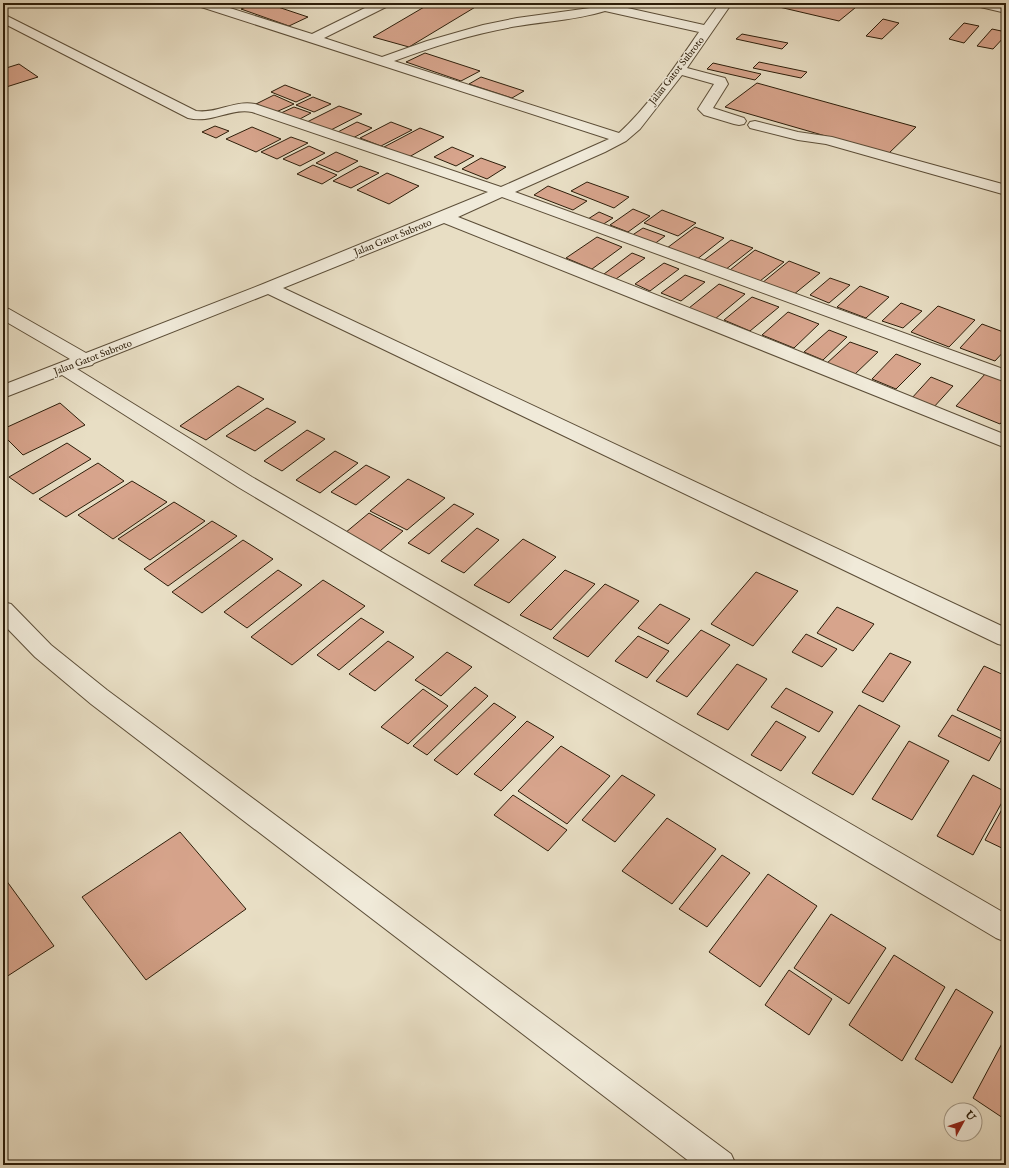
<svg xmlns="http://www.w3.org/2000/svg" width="1009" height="1168" font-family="'IM FELL English',serif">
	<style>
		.building { fill: #d7a48c; stroke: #2d1e0a }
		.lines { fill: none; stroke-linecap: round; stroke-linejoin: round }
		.minor-casing { stroke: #5c4e38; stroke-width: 2 }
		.minor { fill: #f0ead9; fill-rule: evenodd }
		.labels { text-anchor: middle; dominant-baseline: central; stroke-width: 3; stroke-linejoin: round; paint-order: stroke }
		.far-street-label { font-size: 10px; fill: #2d1e0a; stroke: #f0ead9 }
	</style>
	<rect width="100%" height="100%" fill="#e8dec4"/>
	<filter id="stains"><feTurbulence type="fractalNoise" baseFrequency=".005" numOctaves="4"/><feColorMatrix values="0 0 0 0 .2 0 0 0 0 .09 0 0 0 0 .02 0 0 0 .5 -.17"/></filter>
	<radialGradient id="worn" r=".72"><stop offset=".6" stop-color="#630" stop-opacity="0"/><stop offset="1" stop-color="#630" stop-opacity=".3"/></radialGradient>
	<!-- building -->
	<g class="building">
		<polygon points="215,3 239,3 229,8"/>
		<polygon points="256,3 266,3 308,17 289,26 241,9"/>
		<polygon points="431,3 482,3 409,47 373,37"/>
		<polygon points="762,3 861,3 839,21"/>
		<polygon points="883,19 899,23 882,39 866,36"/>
		<polygon points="964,23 979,26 964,43 949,39"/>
		<polygon points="992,29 1006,32 1006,35 993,49 977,46"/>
		<polygon points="742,34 788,43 782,49 736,39"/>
		<polygon points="425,53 480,71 461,81 406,62"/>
		<polygon points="759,62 807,72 801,78 753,68"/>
		<polygon points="713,63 761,74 755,80 707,69"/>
		<polygon points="19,64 38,77 3,88 3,69"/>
		<polygon points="481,77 524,91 512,98 469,84"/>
		<polygon points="757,83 916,127 888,154 725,107"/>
		<polygon points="285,85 311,95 296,102 271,92"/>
		<polygon points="274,95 294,104 276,112 256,104"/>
		<polygon points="313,97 331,104 314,112 296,105"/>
		<polygon points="339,106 362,114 327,132 305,123"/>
		<polygon points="294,107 311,113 298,120 281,113"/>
		<polygon points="357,122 372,128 349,140 334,134"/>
		<polygon points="391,122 412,130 381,146 360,138"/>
		<polygon points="215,126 229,131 216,138 202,132"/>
		<polygon points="252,127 281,139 256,152 226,139"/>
		<polygon points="420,128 444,137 409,157 384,147"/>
		<polygon points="291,137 308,143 277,159 261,152"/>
		<polygon points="309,146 325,153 300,166 283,159"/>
		<polygon points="452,147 474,156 456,166 434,157"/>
		<polygon points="336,152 358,161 338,172 316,163"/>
		<polygon points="481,158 506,167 487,179 462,169"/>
		<polygon points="313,165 337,175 322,184 297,174"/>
		<polygon points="360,166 379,173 351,188 333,181"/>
		<polygon points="387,173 419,186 389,204 357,190"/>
		<polygon points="587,182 629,197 614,208 571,191"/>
		<polygon points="548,186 587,201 573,210 534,195"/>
		<polygon points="633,209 650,216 628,232 610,225"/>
		<polygon points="662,210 696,223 678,236 644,223"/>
		<polygon points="599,212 613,218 602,225 588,219"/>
		<polygon points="695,227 724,238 696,260 667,248"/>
		<polygon points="643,228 665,236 653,245 631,236"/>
		<polygon points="597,237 622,247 592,269 566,258"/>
		<polygon points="731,240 753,248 725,270 703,261"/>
		<polygon points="755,250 784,262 760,281 730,270"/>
		<polygon points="632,253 645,258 616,279 604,274"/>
		<polygon points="789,261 820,273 793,295 762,283"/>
		<polygon points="664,263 679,269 650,291 635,284"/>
		<polygon points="685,275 705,282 681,301 661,293"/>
		<polygon points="830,278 850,285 829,303 810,295"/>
		<polygon points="719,284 745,294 715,319 689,308"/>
		<polygon points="860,286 889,297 866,318 837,307"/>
		<polygon points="752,297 779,307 750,331 724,320"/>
		<polygon points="901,303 922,311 903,328 882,321"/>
		<polygon points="938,306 975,320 949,347 911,332"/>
		<polygon points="788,312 819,324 794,348 762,335"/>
		<polygon points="982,324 1006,333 1006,349 995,361 960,348"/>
		<polygon points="829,330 847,337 823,360 804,352"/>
		<polygon points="850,342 878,352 854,375 826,364"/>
		<polygon points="896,354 921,364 896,389 872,379"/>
		<polygon points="986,373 1006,381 1006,417 1000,424 956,406"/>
		<polygon points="931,377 953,386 933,408 911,399"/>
		<polygon points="238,386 264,399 206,440 180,426"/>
		<polygon points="60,403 85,425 23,455 3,435 3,429"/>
		<polygon points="267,408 296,422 255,451 226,436"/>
		<polygon points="307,430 325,439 282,471 264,461"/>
		<polygon points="67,443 91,459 33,494 9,477"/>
		<polygon points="335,451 358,463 320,493 296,480"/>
		<polygon points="98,463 124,481 66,517 39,499"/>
		<polygon points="366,465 390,477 356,505 331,492"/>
		<polygon points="408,479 445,498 407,530 370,511"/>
		<polygon points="132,481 167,502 113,539 78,515"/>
		<polygon points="174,502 205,521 150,560 118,539"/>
		<polygon points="454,504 474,514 429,554 408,543"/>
		<polygon points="369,513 403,531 380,551 345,533"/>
		<polygon points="212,521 237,536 168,586 144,569"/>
		<polygon points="477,528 499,540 464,573 441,561"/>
		<polygon points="523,539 556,557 509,603 474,585"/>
		<polygon points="243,540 273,559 202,613 172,592"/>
		<polygon points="278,570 302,585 247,628 224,612"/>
		<polygon points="565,570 595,584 551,630 520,615"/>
		<polygon points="756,572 798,591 753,646 711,624"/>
		<polygon points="323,580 365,606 292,665 251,637"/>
		<polygon points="605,584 639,601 588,657 553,638"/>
		<polygon points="660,604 690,619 668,644 638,628"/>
		<polygon points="837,607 874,624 853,651 817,633"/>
		<polygon points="361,618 384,632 339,670 317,655"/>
		<polygon points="701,630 730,645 687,697 656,681"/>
		<polygon points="806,634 837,649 822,667 792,652"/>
		<polygon points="638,636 669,651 647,678 615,661"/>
		<polygon points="388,641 414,657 375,691 349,674"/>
		<polygon points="447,652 472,667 441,696 415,680"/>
		<polygon points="890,653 911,662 883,702 862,692"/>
		<polygon points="737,664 767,679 728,730 697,714"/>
		<polygon points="984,666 1006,676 1006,733 957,710"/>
		<polygon points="475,687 488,696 427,755 413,746"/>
		<polygon points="786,688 833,712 819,732 771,707"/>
		<polygon points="423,689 448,706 408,744 381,727"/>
		<polygon points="494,703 516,717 457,775 434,760"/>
		<polygon points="859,705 900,726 853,795 812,773"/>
		<polygon points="952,715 1002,739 989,761 938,736"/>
		<polygon points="527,721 554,737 501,791 474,774"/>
		<polygon points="776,721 806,737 781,771 751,755"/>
		<polygon points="909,741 949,761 912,820 872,799"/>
		<polygon points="561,746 610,776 567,824 518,791"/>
		<polygon points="622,775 655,795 615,842 582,820"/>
		<polygon points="973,775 1006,792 1006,795 973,855 937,836"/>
		<polygon points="513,795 567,830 548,851 494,815"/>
		<polygon points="1006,802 1006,850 985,840"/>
		<polygon points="667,818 716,849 672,904 622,871"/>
		<polygon points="180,832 246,909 146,980 82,897"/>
		<polygon points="722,855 750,873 707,927 679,909"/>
		<polygon points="768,874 817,906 760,987 709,952"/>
		<polygon points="3,876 54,946 3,979"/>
		<polygon points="831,914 886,948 849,1004 794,968"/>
		<polygon points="894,955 945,987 902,1061 849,1025"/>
		<polygon points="789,970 832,999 809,1035 765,1005"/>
		<polygon points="956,989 993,1012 952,1083 915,1059"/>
		<polygon points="1006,1036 1006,1120 973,1098"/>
	</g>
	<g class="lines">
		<defs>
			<g id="minor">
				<path d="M196 3H214L312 34 375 3H390L388 6 324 38 382 57 427 41 483 25 517 18 590 8 586 7 585 3H605L704 25 720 3H732L687 68 725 78 728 84 713 108 744 118 746 121 744 124 739 125 734 124 704 115 698 109 714 84 682 75 640 129 626 141 605 152 515 192 1006 370V382L502 197 458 217 781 344 1006 435V448L444 223 283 288 1006 628V646L998 644 268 294 94 363 92 365 77 369 252 477 1006 914V942L996 938 238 487 62 375 3 398V385L70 359 3 320V308L9 309 86 353 263 284 488 192 252 112C230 108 211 124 188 118L3 23V14L196 111C217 114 234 100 255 104L501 187 609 139 198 6ZM605 11 699 32C677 64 648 107 619 133L394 61C434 46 476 33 518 26 547 21 576 20 605 11Z"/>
				<polygon points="974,3 996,3 1006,5 1006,13 976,6"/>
				<polygon points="755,121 798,132 832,137 1006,185 1006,195 826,144 798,140 750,128 748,125 750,122"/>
				<polygon points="3,602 11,604 51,645 107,690 731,1154 736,1165 694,1165 91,704 35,657 3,624"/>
			</g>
		</defs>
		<!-- minor casing -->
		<use href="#minor" class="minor-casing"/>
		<!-- minor -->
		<use href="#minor" class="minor"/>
	</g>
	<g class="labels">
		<!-- far-street labels -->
		<g class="far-street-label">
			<text transform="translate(677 71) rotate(-52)">Jalan Gatot Subroto</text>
			<text transform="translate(393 238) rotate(-22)">Jalan Gatot Subroto</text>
			<text transform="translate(93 358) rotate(-21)">Jalan Gatot Subroto</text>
		</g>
	</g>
	<!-- margin -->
	<rect width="1009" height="1168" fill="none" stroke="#e8dec4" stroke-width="16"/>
	<rect x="4" y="4" width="1001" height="1160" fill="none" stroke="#2d1e0a" stroke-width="2"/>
	<rect x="8" y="8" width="993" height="1152" fill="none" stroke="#2d1e0a"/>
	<!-- north arrow -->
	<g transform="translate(963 1122) rotate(50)"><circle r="19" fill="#f0ead9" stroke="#a29886"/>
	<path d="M0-3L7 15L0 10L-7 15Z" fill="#8f2418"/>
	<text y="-6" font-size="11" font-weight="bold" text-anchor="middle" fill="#2d1e0a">U</text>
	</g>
	<rect width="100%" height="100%" filter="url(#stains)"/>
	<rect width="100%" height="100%" fill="url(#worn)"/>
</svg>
